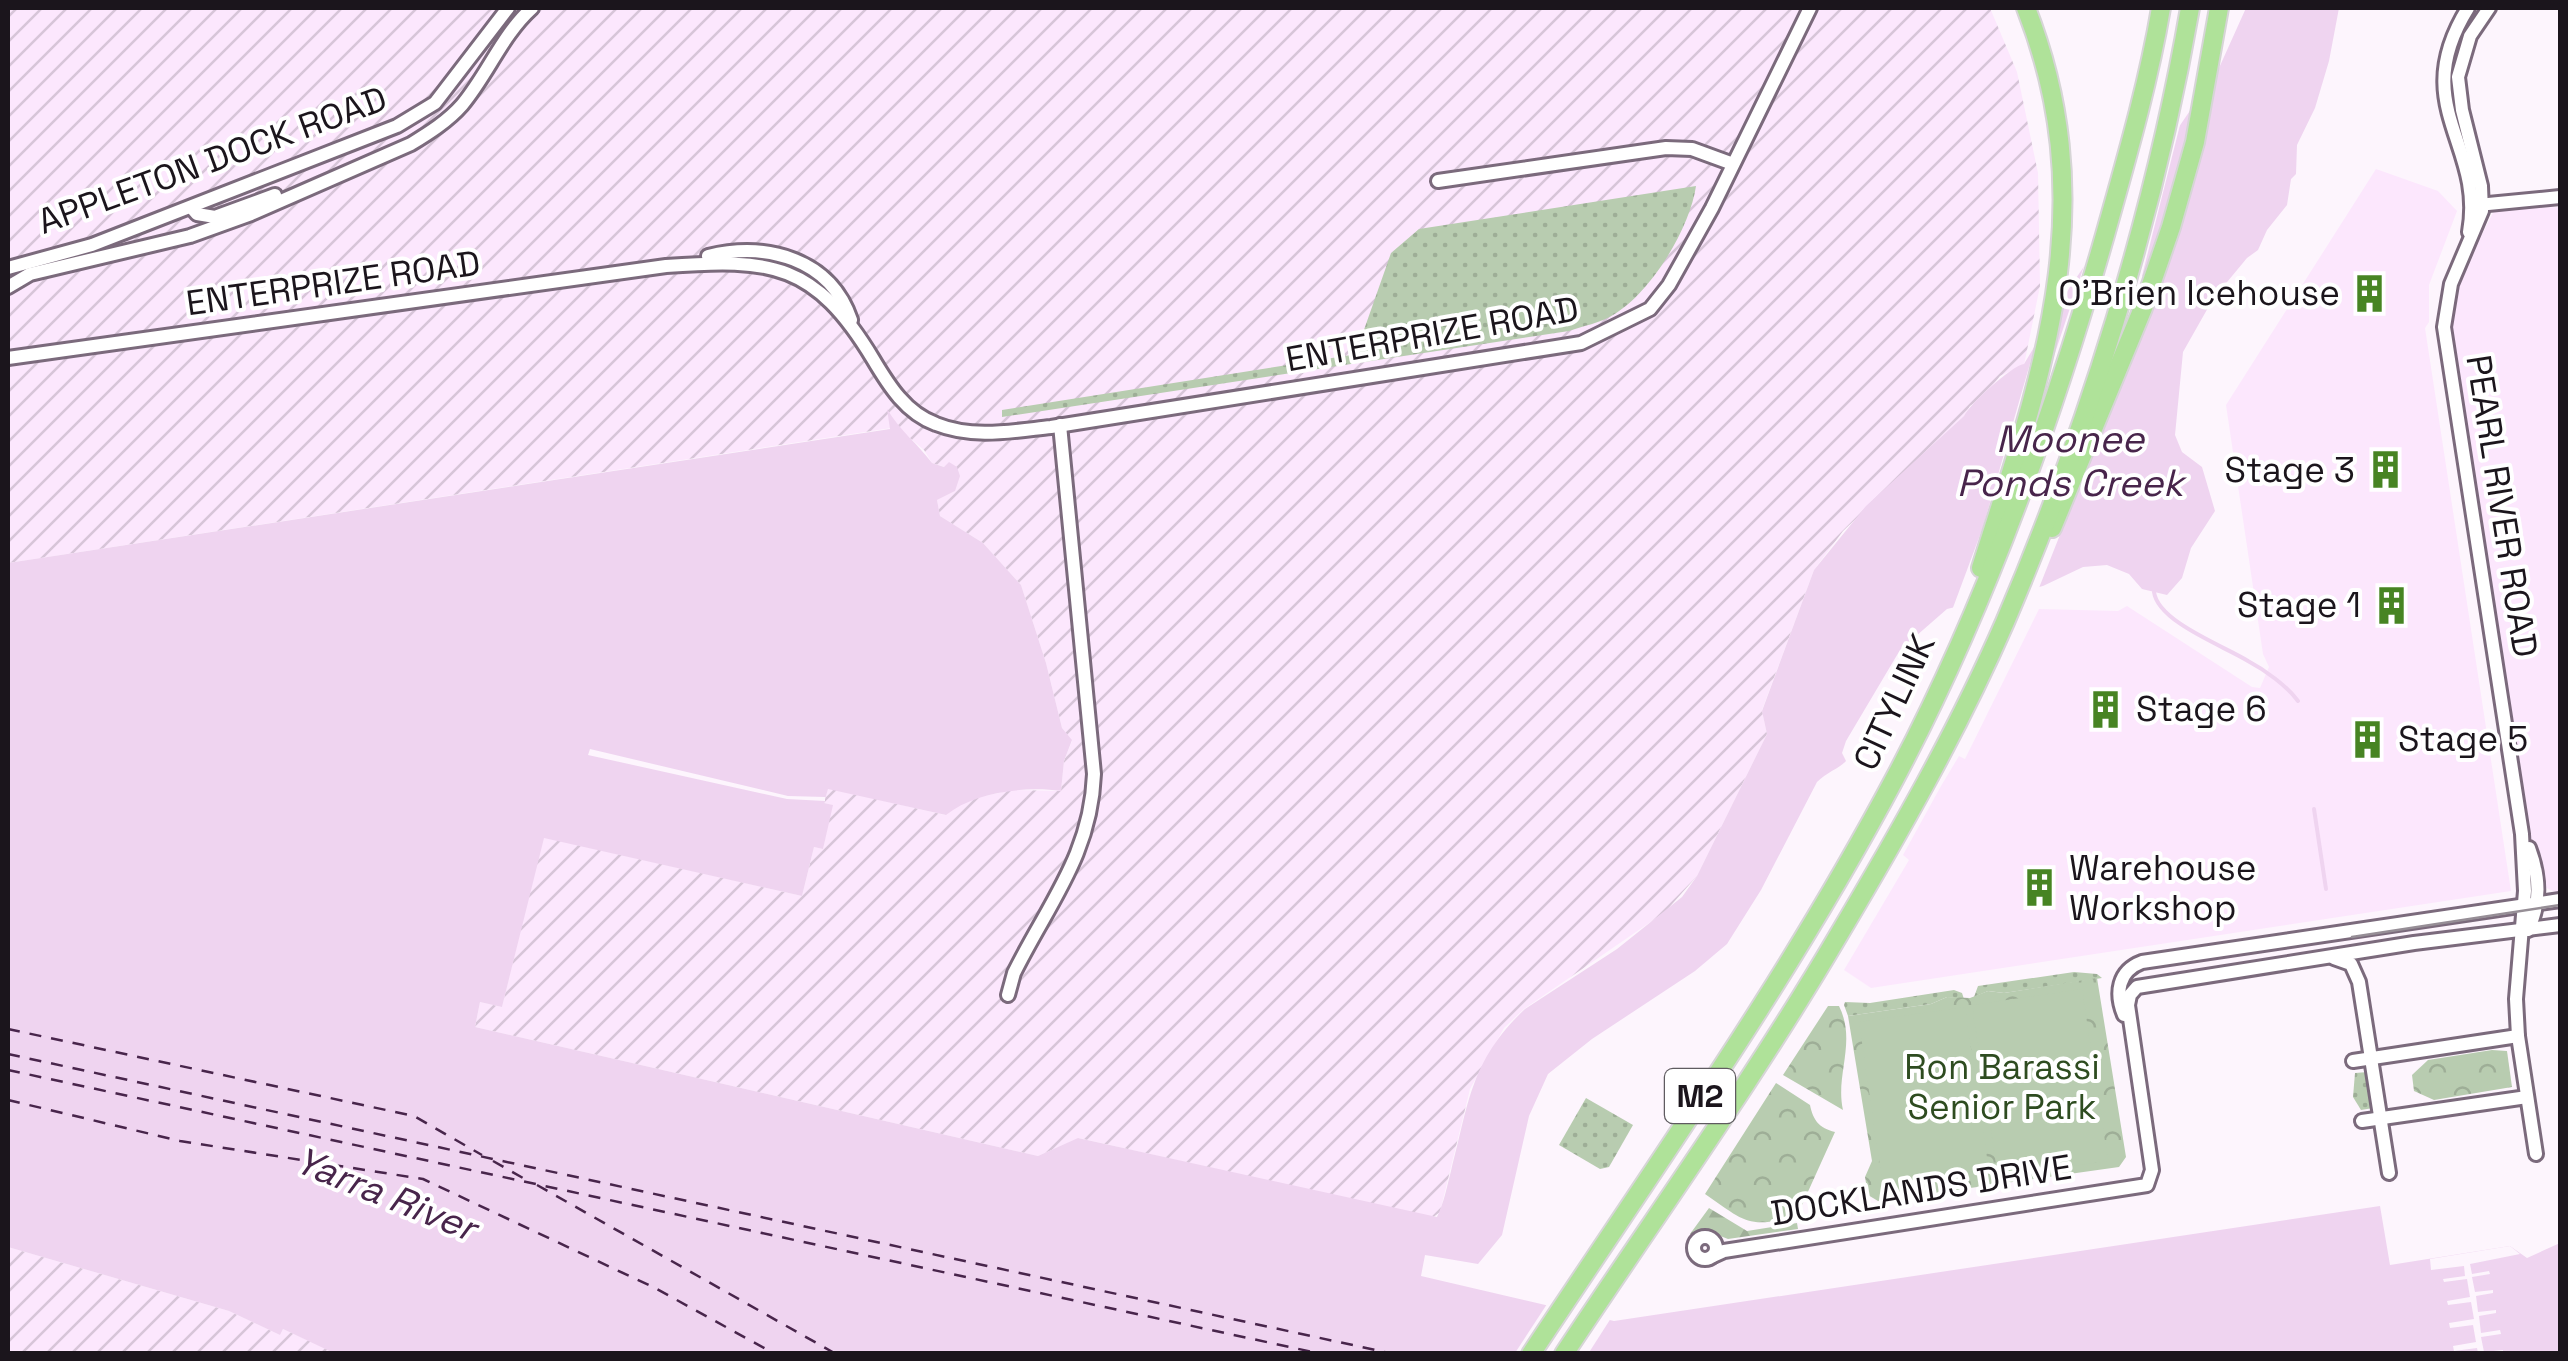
<svg xmlns="http://www.w3.org/2000/svg" width="2568" height="1361" font-family="'Space Grotesk',sans-serif">
	<style>
		.built { fill: #fce7fd }
		.industrial { fill: url(#industrial-furrows) }
		.grass { fill: url(#grass-dots) }
		.forest { fill: url(#forest-firs) }
		.park { fill: url(#park-crowns) }
		.pitch { fill: #b8ccb0 }
		.water { fill: #efd4f0 }
		.pier { fill: #fdf5fd }
		.lines { fill: none; stroke-linecap: round; stroke-linejoin: round }
		.stream { stroke: #efd4f0; stroke-width: 4 }
		.ferry { stroke: #48254b; stroke-width: 2.5; stroke-dasharray: 12 10; stroke-linecap: butt }
		.minor-casing { stroke: #7b6a7c; stroke-width: 18 }
		.highway-casing { stroke: #d6d5d6; stroke-width: 22 }
		.minor { stroke: #fff; stroke-width: 12 }
		.highway { stroke: #afe299; stroke-width: 18 }
		.tram { stroke: #968e96; stroke-width: 2.5 }
		.labels { text-anchor: middle; dominant-baseline: central; stroke-width: 8; stroke-linejoin: round; paint-order: stroke }
		.shield { fill: #fff; stroke: #5f5b60; stroke-width: 2.5 }
		.shield-label { font-size: 32px; font-weight: bold; fill: #1b151c }
		.street-label { font-size: 35px; fill: #1b151c; stroke: #fff }
		.poi-label { font-size: 35px; fill: #1b151c; stroke: #fff; text-anchor: end }
		.park-label { font-size: 35px; fill: #2e4c20; stroke: #fff }
		.water-label { font-size: 38px; font-style: italic; fill: #48254b; stroke: #fff }
	</style>
	<defs>
		<pattern id="industrial-furrows" width="10" height="10" patternUnits="userSpaceOnUse" patternTransform="scale(2.5)"><rect width="10" height="10" fill="#fce7fd"/><path d="M-1 1l2-2M0 10L10 0M9 11l2-2" fill="none" stroke="#d7c5d8"/></pattern>
		<pattern id="grass-dots" width="8" height="8" patternUnits="userSpaceOnUse" patternTransform="scale(2.5)"><rect width="8" height="8" fill="#b8ccb0"/><path d="M2 2h.1M6 6h.1" fill="none" stroke="#9eae97" stroke-width="1.8" stroke-linecap="round"/></pattern>
		<pattern id="forest-firs" width="22" height="20" patternUnits="userSpaceOnUse" patternTransform="scale(2.5)"><rect width="22" height="20" fill="#b8ccb0"/><path d="M5 1l3.5 6h-7zM16 11l3.5 6h-7z" fill="#9eae97"/></pattern>
		<pattern id="park-crowns" width="20" height="18" patternUnits="userSpaceOnUse" patternTransform="scale(2.5)"><rect width="20" height="18" fill="#b8ccb0"/><path d="M2 6a3 3 0 1 1 6 0M12 15a3 3 0 1 1 6 0" fill="none" stroke="#9eae97"/></pattern>
	</defs>
	<rect width="100%" height="100%" fill="#fdf5fd"/>
	<!-- built -->
	<g class="built">
		<polygon points="2376,169 2438,191 2457,211 2429,285 2429,322 2425,328 2511,891 1871,988 1844,970 1909,860 1903,855 1941,786 1959,756 1965,759 2039,609 2118,611 2127,606 2252,687 2260,688 2269,667 2263,654 2226,405"/>
		<polygon points="2560,207 2560,894 2542,886 2530,842 2451,330 2455,296 2466,265 2495,209"/>
	</g>
	<!-- industrial -->
	<g class="industrial">
		<polygon points="8,8 1990,8 2017,72 2038,173 2040,286 2024,365 2000,376 1985,396 1970,406 1964,416 1843,531 1814,570 1762,710 1767,734 1697,876 1665,912 1524,1009 1504,1028 1470,1089 1440,1212 1432,1218 1079,1138 1038,1156 475,1027 480,1002 502,1007 543,837 802,896 814,847 823,849 832,805 824,803 828,788 945,815 962,801 1012,790 1061,791 1064,761 1072,741 1062,728 1046,663 1021,585 983,543 940,516 937,500 955,491 949,463 945,467 932,463 924,450 898,428 889,413 891,428 8,563"/>
		<polygon points="8,1247 229,1311 280,1335 283,1329 336,1353 8,1353"/>
	</g>
	<!-- grass -->
	<g class="grass">
		<path d="M1696 186C1690 228 1651 293 1613 315 1600 323 1583 326 1569 331L1002 417V410L1351 355 1359 344 1391 253 1419 229Z"/>
		<polygon points="2074,972 2097,974 2102,978 2004,993 1988,991 1974,997 1978,986"/>
		<polygon points="1954,990 1962,993 1964,999 1947,997 1931,1004 1848,1016 1844,1005 1845,1002 1870,1003"/>
		<polygon points="2368,1072 2373,1108 2361,1110 2353,1097 2355,1073"/>
		<polygon points="1586,1098 1633,1125 1609,1167 1600,1169 1559,1145"/>
	</g>
	<!-- forest -->
	<polygon class="forest" points="1709,1208 1747,1231 1797,1223 1798,1229 1728,1239 1710,1232 1690,1234"/>
	<!-- park -->
	<g class="park">
		<polygon points="2097,978 2126,1157 2119,1167 1878,1201 1868,1195 1865,1177 1872,1161 1848,1016 1931,1004 1947,997 1970,998 1988,991 2004,993"/>
		<path d="M1828 1006H1839C1857 1042 1835 1075 1843 1110L1783 1075Z"/>
		<polygon points="2492,1050 2507,1051 2512,1087 2434,1100 2414,1091 2412,1075 2428,1060"/>
		<path d="M1776 1083 1810 1105C1813 1120 1819 1128 1835 1132L1797 1216C1747 1229 1746 1222 1705 1194Z"/>
	</g>
	<!-- pitch -->
	<g class="pitch">
		<polygon points="2082,989 2108,1161 1998,1177 1972,1005"/>
		<polygon points="1965,1007 1990,1178 1884,1194 1859,1022"/>
	</g>
	<!-- water -->
	<path class="water" d="M2246 8H2339L2329 61 2315 108 2297 145 2296 174 2291 179 2287 205 2267 230 2258 250 2247 258 2213 299 2183 352 2175 435 2182 452 2202 467 2215 511 2191 548 2182 578 2167 595 2142 589 2129 574 2107 565 2083 567 2043 586 1947 609 1900 650 1846 741 1842 753 1846 761C1840 768 1827 772 1817 782L1761 890 1727 944 1695 971 1592 1039 1548 1074 1529 1116 1502 1235 1478 1264 1425 1255 1421 1276 1614 1321 2380 1206 2390 1265 2510 1246 2527 1258 2560 1243V1353L336 1354 283 1329 280 1335 229 1311 8 1247V563L890 429 887 409C900 431 918 444 932 463L944 467 949 462 957 467 960 476 955 491 937 500 940 516 983 543 1021 585 1046 663 1062 728 1072 740 1064 761 1061 791C1025 786 974 792 946 815L828 789 824 803 833 805 823 849 814 847 802 896 544 838 502 1007 480 1002 475 1027 1038 1156 1078 1138 1437 1217C1444 1203 1447 1186 1451 1171 1469 1103 1470 1061 1525 1009L1617 949 1682 897 1697 876 1767 734 1762 711 1814 570 1866 506 1964 416C1969 405 2011 366 2024 364L2070 287 2219 68Z"/>
	<!-- pier -->
	<g class="pier">
		<polygon points="2221,52 2203,143 2168,261 2037,593 1951,613 1983,527 2040,329 2066,284 2042,392 2089,251 2183,113 2142,276 2145,278 2172,199 2191,119"/>
		<polygon points="590,749 788,796 825,797 825,801 787,799 588,755"/>
		<polygon points="2510,1246 2520,1254 2470,1264 2472,1274 2489,1271 2490,1274 2472,1277 2475,1292 2493,1290 2493,1293 2476,1296 2478,1312 2496,1310 2496,1313 2479,1316 2481,1333 2500,1330 2501,1334 2481,1337 2484,1352 2503,1350 2503,1353 2478,1353 2477,1348 2454,1351 2453,1346 2476,1342 2473,1325 2450,1328 2449,1323 2474,1319 2471,1302 2448,1305 2447,1301 2470,1297 2467,1279 2444,1282 2443,1279 2465,1276 2464,1266 2431,1270 2430,1259"/>
		<polygon points="1549,1301 1613,1315 1588,1354 1515,1353"/>
	</g>
	<g class="lines">
		<!-- stream -->
		<g class="stream">
			<path d="M2154 592C2158 622 2224 646 2248 661 2265 670 2287 686 2298 701"/>
			<polyline points="2314,809 2326,889"/>
		</g>
		<!-- ferry -->
		<g class="ferry">
			<polyline points="8,1029 414,1116 482,1155"/>
			<polyline points="8,1054 1394,1354"/>
			<polyline points="8,1070 1322,1354"/>
			<polyline points="8,1100 180,1141 423,1179 655,1288 775,1354"/>
			<polyline points="493,1161 530,1182"/>
			<polyline points="537,1185 836,1354"/>
		</g>
		<defs>
			<g id="minor">
				<path d="M2468 8C2407 106 2485 144 2469 232"/>
				<polyline points="2489,8 2470,36 2458,77 2462,110 2481,186 2482,211 2451,284 2444,327 2522,834 2525,891 2516,999 2518,1036 2536,1154"/>
				<polyline points="1438,181 1666,148 1692,149 1733,164"/>
				<polyline points="2478,205 2560,197"/>
				<polyline points="191,207 197,214 215,217 275,195"/>
				<path d="M708 256C766 242 830 258 851 320"/>
				<polyline points="8,268 92,245 397,126 435,103 508,8"/>
				<path d="M8 287 30 274 190 236 251 214 411 144C429 133 448 121 462 105 488 74 502 35 532 8"/>
				<path d="M8 358 666 266C772 258 815 263 873 359 889 386 906 413 936 424 973 439 1013 431 1051 427L1581 343 1650 309 1669 285 1712 208 1810 8"/>
				<path d="M2528 930C2541 903 2540 877 2529 848"/>
				<polyline points="2334,958 2351,964 2359,982 2389,1173"/>
				<path d="M1008 995 1014 973C1048 904 1091 855 1094 774L1060 425"/>
				<path d="M2124 1015C2115 993 2118 971 2142 962L2560 900"/>
				<polyline points="2353,1061 2518,1036"/>
				<polyline points="2362,1121 2527,1097"/>
				<circle cx="1705" cy="1248" r="11"/>
				<polyline points="1713,1256 1724,1251 2147,1185 2152,1170 2128,1005 2130,995 2137,987 2414,943 2560,925"/>
			</g>
			<g id="highway">
				<polyline points="2052,528 2143,308 2171,227 2195,142 2219,8"/>
				<path d="M1981 568C2042 375 2104 207 2026 8"/>
				<path d="M1531 1354C1656 1165 1789 978 1895 778 1986 607 2052 421 2105 235 2126 160 2148 85 2161 8"/>
				<path d="M1564 1354C1656 1215 1754 1079 1838 936 1898 835 1958 730 2005 622 2088 428 2154 216 2190 8"/>
			</g>
		</defs>
		<!-- minor casing -->
		<use href="#minor" class="minor-casing"/>
		<!-- highway casing -->
		<use href="#highway" class="highway-casing"/>
		<!-- minor -->
		<use href="#minor" class="minor"/>
		<!-- highway -->
		<use href="#highway" class="highway"/>
		<!-- tram -->
		<polyline class="tram" points="2352,937 2560,905"/>
	</g>
	<!-- icons -->
	<defs>
		<symbol id="building-bare" viewBox="-9 -9 18 18"><path d="M-4-6H4V6H1V3H-1V6H-4ZM-2.5-4.3h1.7v1.8h-1.7ZM.8-4.3h1.7v1.8H.8ZM-2.5-1h1.7V.8h-1.7ZM.8-1h1.7V.8H.8Z" fill="#478423" stroke="#fff" stroke-width="2.5" paint-order="stroke"/></symbol>
	</defs>
	<g fill-rule="evenodd">
		<use href="#building-bare" x="2342" y="266" width="55" height="55"/>
		<use href="#building-bare" x="2358" y="442" width="55" height="55"/>
		<use href="#building-bare" x="2364" y="578" width="55" height="55"/>
		<use href="#building-bare" x="2078" y="682" width="55" height="55"/>
		<use href="#building-bare" x="2340" y="712" width="55" height="55"/>
		<use href="#building-bare" x="2012" y="860" width="55" height="55"/>
	</g>
	<g class="labels">
		<!-- shield labels -->
		<rect class="shield" x="1665" y="1069" width="70" height="54" rx="8"/>
		<g class="shield-label">
			<text x="1700" y="1096">M2</text>
		</g>
		<!-- street labels -->
		<g class="street-label">
			<text transform="translate(212 160) rotate(-20)">APPLETON DOCK ROAD</text>
			<text transform="translate(333 283) rotate(-8)">ENTERPRIZE ROAD</text>
			<text transform="translate(1432 334) rotate(-10)">ENTERPRIZE ROAD</text>
			<text transform="translate(2502 506) rotate(81)">PEARL RIVER ROAD</text>
			<text transform="translate(1894 702) rotate(-65)">CITYLINK</text>
			<text transform="translate(1921 1190) rotate(-9)">DOCKLANDS DRIVE</text>
		</g>
		<!-- poi labels -->
		<g class="poi-label">
			<text x="2340" y="293">O'Brien Icehouse</text>
			<text x="2355" y="470">Stage 3</text>
			<text x="2361" y="605">Stage 1</text>
			<text x="2136" y="709" text-anchor="start">Stage 6</text>
			<text x="2398" y="739" text-anchor="start">Stage 5</text>
			<text x="2069" y="868" text-anchor="start">Warehouse<tspan x="2069" dy="40">Workshop</tspan></text>
		</g>
		<!-- park labels -->
		<g class="park-label">
			<text x="2002" y="1067">Ron Barassi<tspan x="2002" dy="40">Senior Park</tspan></text>
		</g>
		<!-- water labels -->
		<g class="water-label">
			<text x="2070" y="439">Moonee<tspan x="2070" dy="44">Ponds Creek</tspan></text>
			<text transform="translate(386 1194) rotate(22)">Yarra River</text>
		</g>
	</g>
	<!-- border -->
	<rect width="2568" height="1361" fill="none" stroke="#1b151c" stroke-width="20"/>
</svg>
